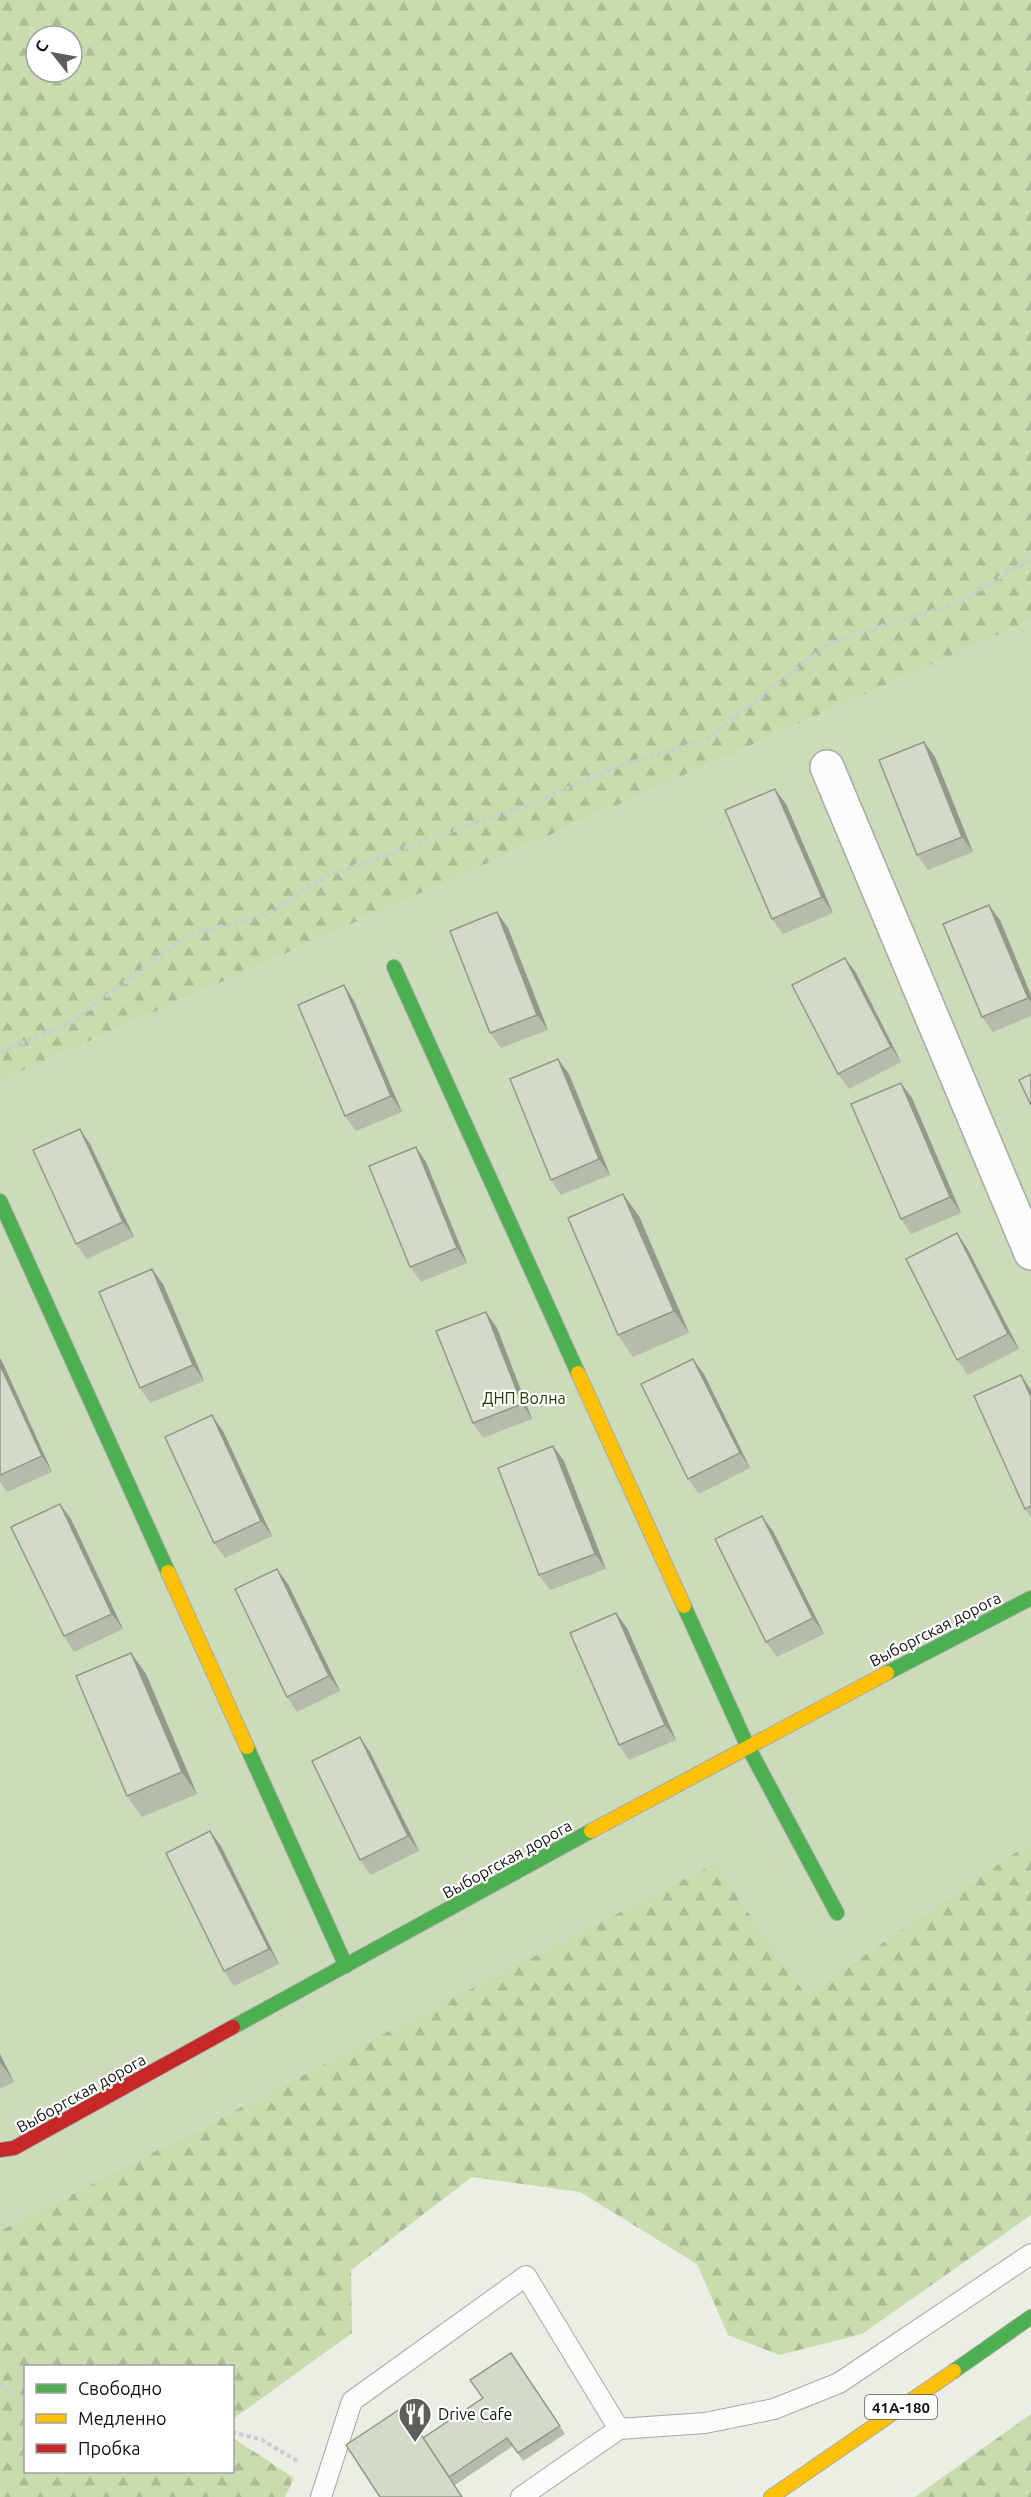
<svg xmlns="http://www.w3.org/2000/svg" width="1031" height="2497" font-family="Ubuntu,sans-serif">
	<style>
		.green { fill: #ccdbba }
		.forest { fill: url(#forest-firs); fill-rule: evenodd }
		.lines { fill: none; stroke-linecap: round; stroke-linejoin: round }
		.lane-casing { stroke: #a7aaa4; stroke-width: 22 }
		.street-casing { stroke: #a7aaa4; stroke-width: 36 }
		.fast-casing { stroke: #a7aaa4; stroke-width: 16 }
		.slow-casing { stroke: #a7aaa4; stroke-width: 16 }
		.jam-casing { stroke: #a7aaa4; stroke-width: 16 }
		.path { stroke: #cccecb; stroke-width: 4; stroke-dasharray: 4.5 3; stroke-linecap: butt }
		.lane { stroke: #fcfcfb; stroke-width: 20 }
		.street { stroke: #fcfcfb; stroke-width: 33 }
		.fast { stroke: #4caf50; stroke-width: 14 }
		.slow { stroke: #ffc107; stroke-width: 14 }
		.jam { stroke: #c62828; stroke-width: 14 }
		.wall { fill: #b5bcab }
		.shaded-wall { fill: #93998b }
		.building { fill: #d2dbc7; stroke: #93998b; stroke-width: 1.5 }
		.labels { text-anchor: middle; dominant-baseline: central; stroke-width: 4.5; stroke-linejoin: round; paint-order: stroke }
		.shield { fill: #fff; stroke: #585a56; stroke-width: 1.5 }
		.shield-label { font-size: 15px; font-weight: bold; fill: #11130e }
		.park-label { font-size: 16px; fill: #283b00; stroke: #fff }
		.street-label { font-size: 16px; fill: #11130e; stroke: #fff }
		.poi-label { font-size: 16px; fill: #11130e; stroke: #fff; text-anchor: start }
	</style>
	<defs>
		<pattern id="forest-firs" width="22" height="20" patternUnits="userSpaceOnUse" patternTransform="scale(1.5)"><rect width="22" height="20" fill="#c8dcad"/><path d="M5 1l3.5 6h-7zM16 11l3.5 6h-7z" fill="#abbc94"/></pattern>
	</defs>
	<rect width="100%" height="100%" fill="#eaeee5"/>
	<!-- green -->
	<polygon class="green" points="1031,620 1031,1842 806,1995 713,1865 0,2231 0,1081"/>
	<!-- forest -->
	<g class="forest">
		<path d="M0 0H1031V620L0 1081ZM36 36H72V72H36Z"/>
		<polygon points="1031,1842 1031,2215 862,2334 779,2355 728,2335 697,2264 580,2192 472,2177 351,2270 352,2333 233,2419 232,2366 26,2366 26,2472 232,2472 233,2438 294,2478 285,2497 0,2497 0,2231 714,1864 806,1995"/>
		<polygon points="1031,2414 1031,2497 915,2497"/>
	</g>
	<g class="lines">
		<defs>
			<g id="lane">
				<polyline points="321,2497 352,2401 526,2276 619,2429"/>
				<polyline points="521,2497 619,2429 705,2423 774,2409 839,2383 1031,2254"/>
			</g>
			<polyline id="street" points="827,767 1031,1253"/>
			<g id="fast">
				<polyline points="394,967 578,1373"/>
				<polyline points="0,1201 168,1572"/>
				<polyline points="684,1606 747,1745 837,1913"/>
				<polyline points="887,1673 1031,1598"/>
				<polyline points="247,1747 346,1966"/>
				<polyline points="233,2027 591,1831"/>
				<polyline points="954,2371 1031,2317"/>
			</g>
			<g id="slow">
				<polyline points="578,1373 684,1606"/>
				<polyline points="168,1572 247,1747"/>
				<polyline points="591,1831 887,1673"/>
				<polyline points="771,2497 954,2371"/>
			</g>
			<polyline id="jam" points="0,2150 14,2148 233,2027"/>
		</defs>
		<!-- lane casing -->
		<use href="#lane" class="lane-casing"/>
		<!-- street casing -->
		<use href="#street" class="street-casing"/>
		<!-- fast casing -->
		<use href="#fast" class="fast-casing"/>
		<!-- slow casing -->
		<use href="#slow" class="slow-casing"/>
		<!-- jam casing -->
		<use href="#jam" class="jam-casing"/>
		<!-- path -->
		<g class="path">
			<polyline points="0,1052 72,1022 188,935 266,915 328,875 541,800 610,769 706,740 830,643 960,602 1031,558"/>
			<polyline points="0,2384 26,2399"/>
			<polyline points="232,2432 262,2440 299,2462"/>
		</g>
		<!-- lane -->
		<use href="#lane" class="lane"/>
		<!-- street -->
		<use href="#street" class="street"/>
		<!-- fast -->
		<use href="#fast" class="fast"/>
		<!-- slow -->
		<use href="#slow" class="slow"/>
		<!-- jam -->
		<use href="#jam" class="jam"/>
	</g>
	<!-- wall -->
	<g class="wall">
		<polygon points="924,742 935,757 973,852 928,870 917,855"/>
		<polygon points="786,804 833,913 783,934 772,919"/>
		<polygon points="1000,920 1031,995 1031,1016 993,1032 982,1017"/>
		<polygon points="508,928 548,1030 501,1048 490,1033"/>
		<polygon points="845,958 856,973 901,1062 849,1089 838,1074"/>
		<polygon points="344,985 354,1001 402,1112 356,1131 345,1116"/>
		<polygon points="558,1059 569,1074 610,1175 561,1195 551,1180"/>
		<polygon points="901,1083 912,1098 961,1213 911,1234 901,1219"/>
		<polygon points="80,1129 90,1144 134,1237 87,1259 76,1244"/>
		<polygon points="426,1162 467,1263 421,1282 410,1267"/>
		<polygon points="639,1216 689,1333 633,1357 618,1335"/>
		<polygon points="967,1248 1019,1349 968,1375 957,1360"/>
		<polygon points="163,1284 204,1381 150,1403 140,1388"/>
		<polygon points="497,1328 532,1419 483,1438 473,1423"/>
		<polygon points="0,1358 52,1472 7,1492 0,1482"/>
		<polygon points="704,1374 750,1468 699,1494 688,1479"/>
		<polygon points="1031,1390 1031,1518 1025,1509"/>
		<polygon points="223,1431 272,1536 225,1558 214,1543"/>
		<polygon points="564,1461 606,1569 550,1590 539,1575"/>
		<polygon points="60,1504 71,1519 123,1629 74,1652 64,1636"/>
		<polygon points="773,1531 824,1634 777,1657 766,1642"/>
		<polygon points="288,1584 340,1691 297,1712 287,1697"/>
		<polygon points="627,1628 676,1740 629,1760 619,1745"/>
		<polygon points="131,1653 146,1674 197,1794 142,1817 127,1796"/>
		<polygon points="370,1752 419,1851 371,1875 360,1860"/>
		<polygon points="210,1831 221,1846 279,1964 234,1986 224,1971"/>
		<polygon points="0,2054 14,2082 0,2089"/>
		<polygon points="511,2353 565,2434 523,2461 513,2446 455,2485 423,2438 483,2398"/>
	</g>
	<!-- shaded-wall -->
	<g class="shaded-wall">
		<polygon points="924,742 935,757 973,852 962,837"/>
		<polygon points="775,789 786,804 833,913 822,897"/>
		<polygon points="989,905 1000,920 1031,995 1031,1002 1028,998"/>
		<polygon points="497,912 508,928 548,1030 537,1015"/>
		<polygon points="845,958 856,973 901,1062 891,1047"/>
		<polygon points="344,985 354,1001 402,1112 391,1096"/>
		<polygon points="558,1059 569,1074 610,1175 599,1159"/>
		<polygon points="901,1083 912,1098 961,1213 950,1197"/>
		<polygon points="80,1129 90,1144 134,1237 123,1222"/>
		<polygon points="416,1147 426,1162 467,1263 457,1248"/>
		<polygon points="623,1194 639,1216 689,1333 674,1311"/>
		<polygon points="957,1233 967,1248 1019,1349 1008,1334"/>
		<polygon points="152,1269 163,1284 204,1381 193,1365"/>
		<polygon points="486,1312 497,1328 532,1419 522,1404"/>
		<polygon points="0,1358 2,1361 52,1472 42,1456 0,1365"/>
		<polygon points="693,1359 704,1374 750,1468 740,1453"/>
		<polygon points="1021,1375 1031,1390 1031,1397"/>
		<polygon points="212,1415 223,1431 272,1536 261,1521"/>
		<polygon points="553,1446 564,1461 606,1569 595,1554"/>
		<polygon points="60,1504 71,1519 123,1629 112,1614"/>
		<polygon points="762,1516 773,1531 824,1634 813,1618"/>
		<polygon points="277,1569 288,1584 340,1691 329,1676"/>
		<polygon points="616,1613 627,1628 676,1740 665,1725"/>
		<polygon points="131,1653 146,1674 197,1794 182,1772"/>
		<polygon points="360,1737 370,1752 419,1851 408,1836"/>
		<polygon points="210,1831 221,1846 279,1964 269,1949"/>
		<polygon points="0,2054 14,2082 0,2062"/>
	</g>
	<!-- building -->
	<g class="building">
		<polygon points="924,742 962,837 917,855 879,760"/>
		<polygon points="775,789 822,897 772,919 725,810"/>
		<polygon points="989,905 1028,998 982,1017 943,924"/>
		<polygon points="497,912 537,1015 490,1033 450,931"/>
		<polygon points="845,958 891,1047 838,1074 792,985"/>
		<polygon points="344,985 391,1096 345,1116 298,1005"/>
		<polygon points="558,1059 599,1159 551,1180 510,1079"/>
		<polygon points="1031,1074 1031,1105 1019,1080"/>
		<polygon points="901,1083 950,1197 901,1219 851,1104"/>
		<polygon points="80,1129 123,1222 76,1244 33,1150"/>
		<polygon points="416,1147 457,1248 410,1267 369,1166"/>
		<polygon points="623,1194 674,1311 618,1335 568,1218"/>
		<polygon points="957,1233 1008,1334 957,1360 906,1259"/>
		<polygon points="152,1269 193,1365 140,1388 99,1292"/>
		<polygon points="486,1312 522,1404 473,1423 436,1331"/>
		<polygon points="693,1359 740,1453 688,1479 641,1384"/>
		<polygon points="0,1365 42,1456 0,1475"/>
		<polygon points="1021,1375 1031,1397 1031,1506 1025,1509 974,1396"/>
		<polygon points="212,1415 261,1521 214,1543 165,1437"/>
		<polygon points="553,1446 595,1554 539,1575 498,1468"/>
		<polygon points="60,1504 112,1614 64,1636 11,1527"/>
		<polygon points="762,1516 813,1618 766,1642 715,1539"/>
		<polygon points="277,1569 329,1676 287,1697 235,1589"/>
		<polygon points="616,1613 665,1725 619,1745 570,1633"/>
		<polygon points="131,1653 182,1772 127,1796 76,1676"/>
		<polygon points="360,1737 408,1836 360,1860 312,1761"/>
		<polygon points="210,1831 269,1949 224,1971 166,1853"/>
		<polygon points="511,2353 560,2426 518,2453 507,2438 449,2477 423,2438 483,2398 470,2380"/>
		<polygon points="403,2407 462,2497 380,2497 346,2445"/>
	</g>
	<!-- icons -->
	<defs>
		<symbol id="restaurant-pin" viewBox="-11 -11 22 30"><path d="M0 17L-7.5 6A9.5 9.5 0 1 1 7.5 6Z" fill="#5d6059" stroke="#fff"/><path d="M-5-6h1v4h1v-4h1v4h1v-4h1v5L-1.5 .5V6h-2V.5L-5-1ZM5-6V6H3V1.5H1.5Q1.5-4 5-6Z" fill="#fff"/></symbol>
	</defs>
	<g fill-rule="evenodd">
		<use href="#restaurant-pin" x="396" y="2395" width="38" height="52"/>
	</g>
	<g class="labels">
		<!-- shield labels -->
		<rect class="shield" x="865" y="2395" width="72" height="24" rx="4.5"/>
		<g class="shield-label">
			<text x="901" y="2407">41А-180</text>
		</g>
		<!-- park labels -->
		<g class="park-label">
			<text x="524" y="1398">ДНП Волна</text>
		</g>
		<!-- street labels -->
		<g class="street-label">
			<text transform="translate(935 1629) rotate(-27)">Выборгская дорога</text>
			<text transform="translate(507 1859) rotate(-29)">Выборгская дорога</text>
			<text transform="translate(81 2093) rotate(-29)">Выборгская дорога</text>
		</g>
		<!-- poi labels -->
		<g class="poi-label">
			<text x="438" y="2414">Drive Cafe</text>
		</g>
	</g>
	<!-- legend -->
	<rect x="24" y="2365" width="210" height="108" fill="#ffffff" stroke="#a0a19f" stroke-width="1.5"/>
	<rect x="36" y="2384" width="30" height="9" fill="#4caf50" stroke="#a0a19f" stroke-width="1.5"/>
	<text x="78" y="2395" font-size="18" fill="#11130e">Свободно</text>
	<rect x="36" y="2414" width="30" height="9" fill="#ffc107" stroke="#a0a19f" stroke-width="1.5"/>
	<text x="78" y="2425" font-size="18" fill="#11130e">Медленно</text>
	<rect x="36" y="2444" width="30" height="9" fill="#c62828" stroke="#a0a19f" stroke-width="1.5"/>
	<text x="78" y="2455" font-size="18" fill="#11130e">Пробка</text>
	<!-- north arrow -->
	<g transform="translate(54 54) rotate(301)"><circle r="28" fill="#ffffff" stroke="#a0a19f" stroke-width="1.5"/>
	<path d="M0-4.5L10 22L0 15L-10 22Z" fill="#5d6059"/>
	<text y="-9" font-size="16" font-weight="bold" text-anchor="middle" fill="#11130e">С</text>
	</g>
</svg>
